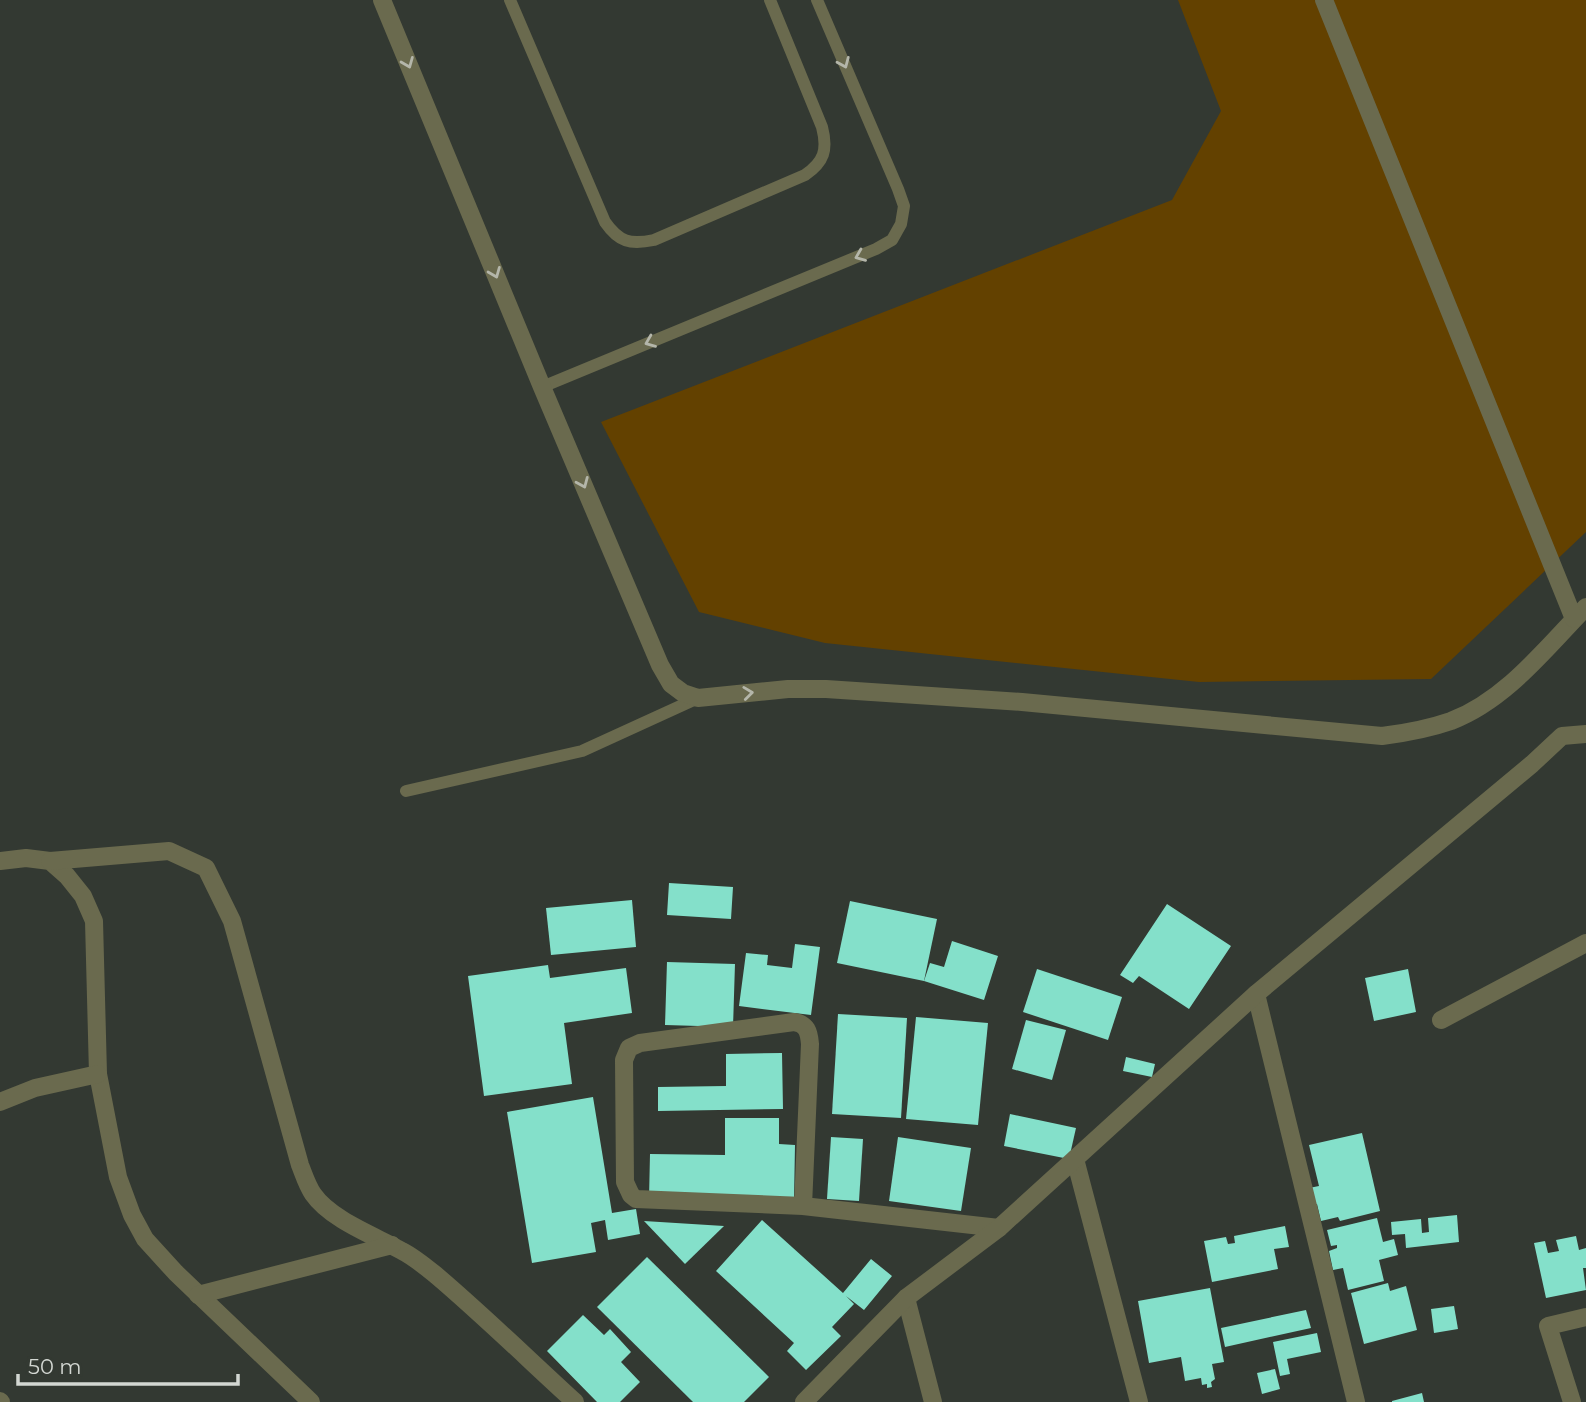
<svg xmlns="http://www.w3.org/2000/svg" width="1586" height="1402" font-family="Montserrat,sans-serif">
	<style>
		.green { fill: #634100 }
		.building { fill: #84e0ca }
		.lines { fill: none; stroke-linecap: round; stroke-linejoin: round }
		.service { stroke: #6a6a4e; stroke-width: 12 }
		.minor { stroke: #6a6a4e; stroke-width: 18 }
		.oneway { stroke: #b4b6aa }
	</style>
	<rect width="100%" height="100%" fill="#333932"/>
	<!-- green -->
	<polygon class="green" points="1178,0 1586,0 1586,532 1431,679 1199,682 825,643 699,612 601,422 1172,200 1221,111"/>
	<!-- building -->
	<g class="building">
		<polygon points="669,883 733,887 731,919 667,915"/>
		<polygon points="632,900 636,947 551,955 546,908"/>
		<polygon points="850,901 937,919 924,981 837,963"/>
		<polygon points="1167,904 1231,946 1189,1009 1139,976 1133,983 1120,975"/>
		<polygon points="952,941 998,956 984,1000 924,981 930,963 944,967"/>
		<polygon points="795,944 820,947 811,1015 739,1006 746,953 768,955 767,965 792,968"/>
		<polygon points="667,962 735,964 733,1027 665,1025"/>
		<polygon points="548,965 550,978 626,968 632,1013 564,1023 572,1084 484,1096 468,976"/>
		<polygon points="1037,969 1122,997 1108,1040 1023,1012"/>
		<polygon points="1408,969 1416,1012 1374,1021 1365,978"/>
		<polygon points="838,1014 907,1018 901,1118 832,1114"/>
		<polygon points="916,1017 988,1023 978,1125 906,1119"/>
		<polygon points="1026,1020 1066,1030 1052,1080 1012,1069"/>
		<polygon points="782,1053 783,1109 658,1111 658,1087 726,1086 726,1054"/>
		<polygon points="1126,1057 1155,1064 1152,1077 1123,1071"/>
		<polygon points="593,1097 612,1213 636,1209 640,1234 608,1240 605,1220 591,1223 596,1252 532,1263 507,1112"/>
		<polygon points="1010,1114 1076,1128 1069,1159 1004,1146"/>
		<polygon points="725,1118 779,1118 779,1144 795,1145 794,1200 649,1199 650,1154 725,1155"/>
		<polygon points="1362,1133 1380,1211 1340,1221 1338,1217 1321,1221 1317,1204 1313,1205 1309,1188 1319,1186 1309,1145"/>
		<polygon points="831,1137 863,1139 859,1201 827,1199"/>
		<polygon points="898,1137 971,1148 961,1211 889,1201"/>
		<polygon points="1457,1215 1459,1242 1406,1248 1405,1234 1392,1235 1391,1222 1421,1219 1422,1233 1429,1232 1428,1218"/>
		<polygon points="1377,1218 1383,1242 1394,1239 1398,1255 1379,1260 1384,1281 1348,1290 1343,1268 1333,1270 1329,1251 1337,1248 1337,1245 1331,1246 1327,1230"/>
		<polygon points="762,1220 843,1293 871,1259 892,1276 864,1310 846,1296 854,1304 832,1327 841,1336 806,1370 787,1351 794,1343 716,1271"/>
		<polygon points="644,1221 724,1226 685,1264"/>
		<polygon points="1285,1226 1289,1247 1274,1249 1278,1269 1212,1282 1204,1241 1226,1237 1228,1244 1235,1243 1234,1236"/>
		<polygon points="1576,1236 1579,1250 1586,1248 1586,1268 1583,1268 1586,1290 1546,1298 1534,1243 1545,1241 1548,1253 1559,1251 1556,1240"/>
		<polygon points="647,1257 769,1377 744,1402 693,1402 597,1307"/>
		<polygon points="1388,1283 1390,1291 1406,1286 1417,1330 1364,1344 1351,1293"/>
		<polygon points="1210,1288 1224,1362 1212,1364 1215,1379 1211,1382 1212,1387 1207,1388 1207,1384 1202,1385 1201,1378 1185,1381 1181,1357 1149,1363 1138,1301"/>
		<polygon points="1454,1306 1458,1329 1434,1333 1431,1309"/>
		<polygon points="1306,1310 1311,1328 1225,1347 1221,1328"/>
		<polygon points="583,1315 604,1335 610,1329 631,1352 621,1362 640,1382 620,1402 597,1402 547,1351"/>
		<polygon points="1317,1333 1321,1352 1287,1359 1290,1374 1280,1376 1273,1342"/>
		<polygon points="1275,1369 1280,1389 1262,1394 1257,1373"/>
		<polygon points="1422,1393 1424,1402 1392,1402 1392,1401"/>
	</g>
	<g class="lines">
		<!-- service -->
		<g class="service">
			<path d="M510 0 605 222C619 242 630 245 654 240L805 175C824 162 828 150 822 127L770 0"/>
			<polyline points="542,387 876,249 892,240 901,224 904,206 898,189 817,0"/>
			<polyline points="406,791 582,751 698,698"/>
		</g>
		<!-- minor -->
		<g class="minor">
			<path d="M382 0 542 387 660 665 671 684 683 693 698 698 788 689H826L1022 702 1382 736C1406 733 1428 729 1451 721 1506 700 1546 648 1586 607"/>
			<polyline points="1324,0 1574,619"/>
			<polyline points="0,861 26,858 50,861 67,876 83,896 94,921 98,1074 118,1177 132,1215 145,1239 176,1273 311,1402"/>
			<path d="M50 861 169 851 206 868 232 921 300 1165C304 1175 307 1185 313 1194 331 1220 375 1236 402 1251 414 1257 426 1267 437 1276 484 1316 529 1360 575 1402"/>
			<polyline points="1256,994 1356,1402"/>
			<polyline points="1441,1020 1586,943"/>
			<polyline points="0,1102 35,1088 98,1074"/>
			<polyline points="1075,1159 1139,1402"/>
			<path d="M803 1206 810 1044C809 1032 807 1024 794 1022L640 1043 629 1048 624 1060 625 1182 631 1195 636 1199 803 1206 999 1228"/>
			<polyline points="198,1295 392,1245"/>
			<polyline points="906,1298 933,1402"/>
			<polyline points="0,1401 1,1402"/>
			<polyline points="804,1402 906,1298 999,1228 1256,994 1532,764 1562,736 1586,734"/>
			<polyline points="1572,1402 1548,1326 1586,1317"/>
		</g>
	</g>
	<!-- one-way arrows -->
	<defs><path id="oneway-chevron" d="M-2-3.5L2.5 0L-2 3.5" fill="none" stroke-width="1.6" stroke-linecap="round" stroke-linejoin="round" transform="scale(1.75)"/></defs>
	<g class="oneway">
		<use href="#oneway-chevron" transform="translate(408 63) rotate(68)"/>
		<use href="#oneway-chevron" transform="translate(844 63) rotate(67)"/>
		<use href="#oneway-chevron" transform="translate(860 256) rotate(158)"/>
		<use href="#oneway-chevron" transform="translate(495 273) rotate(68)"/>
		<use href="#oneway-chevron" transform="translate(650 342) rotate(158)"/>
		<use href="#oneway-chevron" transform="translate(583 483) rotate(67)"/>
		<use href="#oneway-chevron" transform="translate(748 693) rotate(-7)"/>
	</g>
	<!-- scale -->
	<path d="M18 1374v10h220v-10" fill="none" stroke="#d3d7d2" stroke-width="3.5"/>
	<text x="28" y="1374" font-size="21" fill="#d3d7d2" stroke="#333932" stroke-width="5" paint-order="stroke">50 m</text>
</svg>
